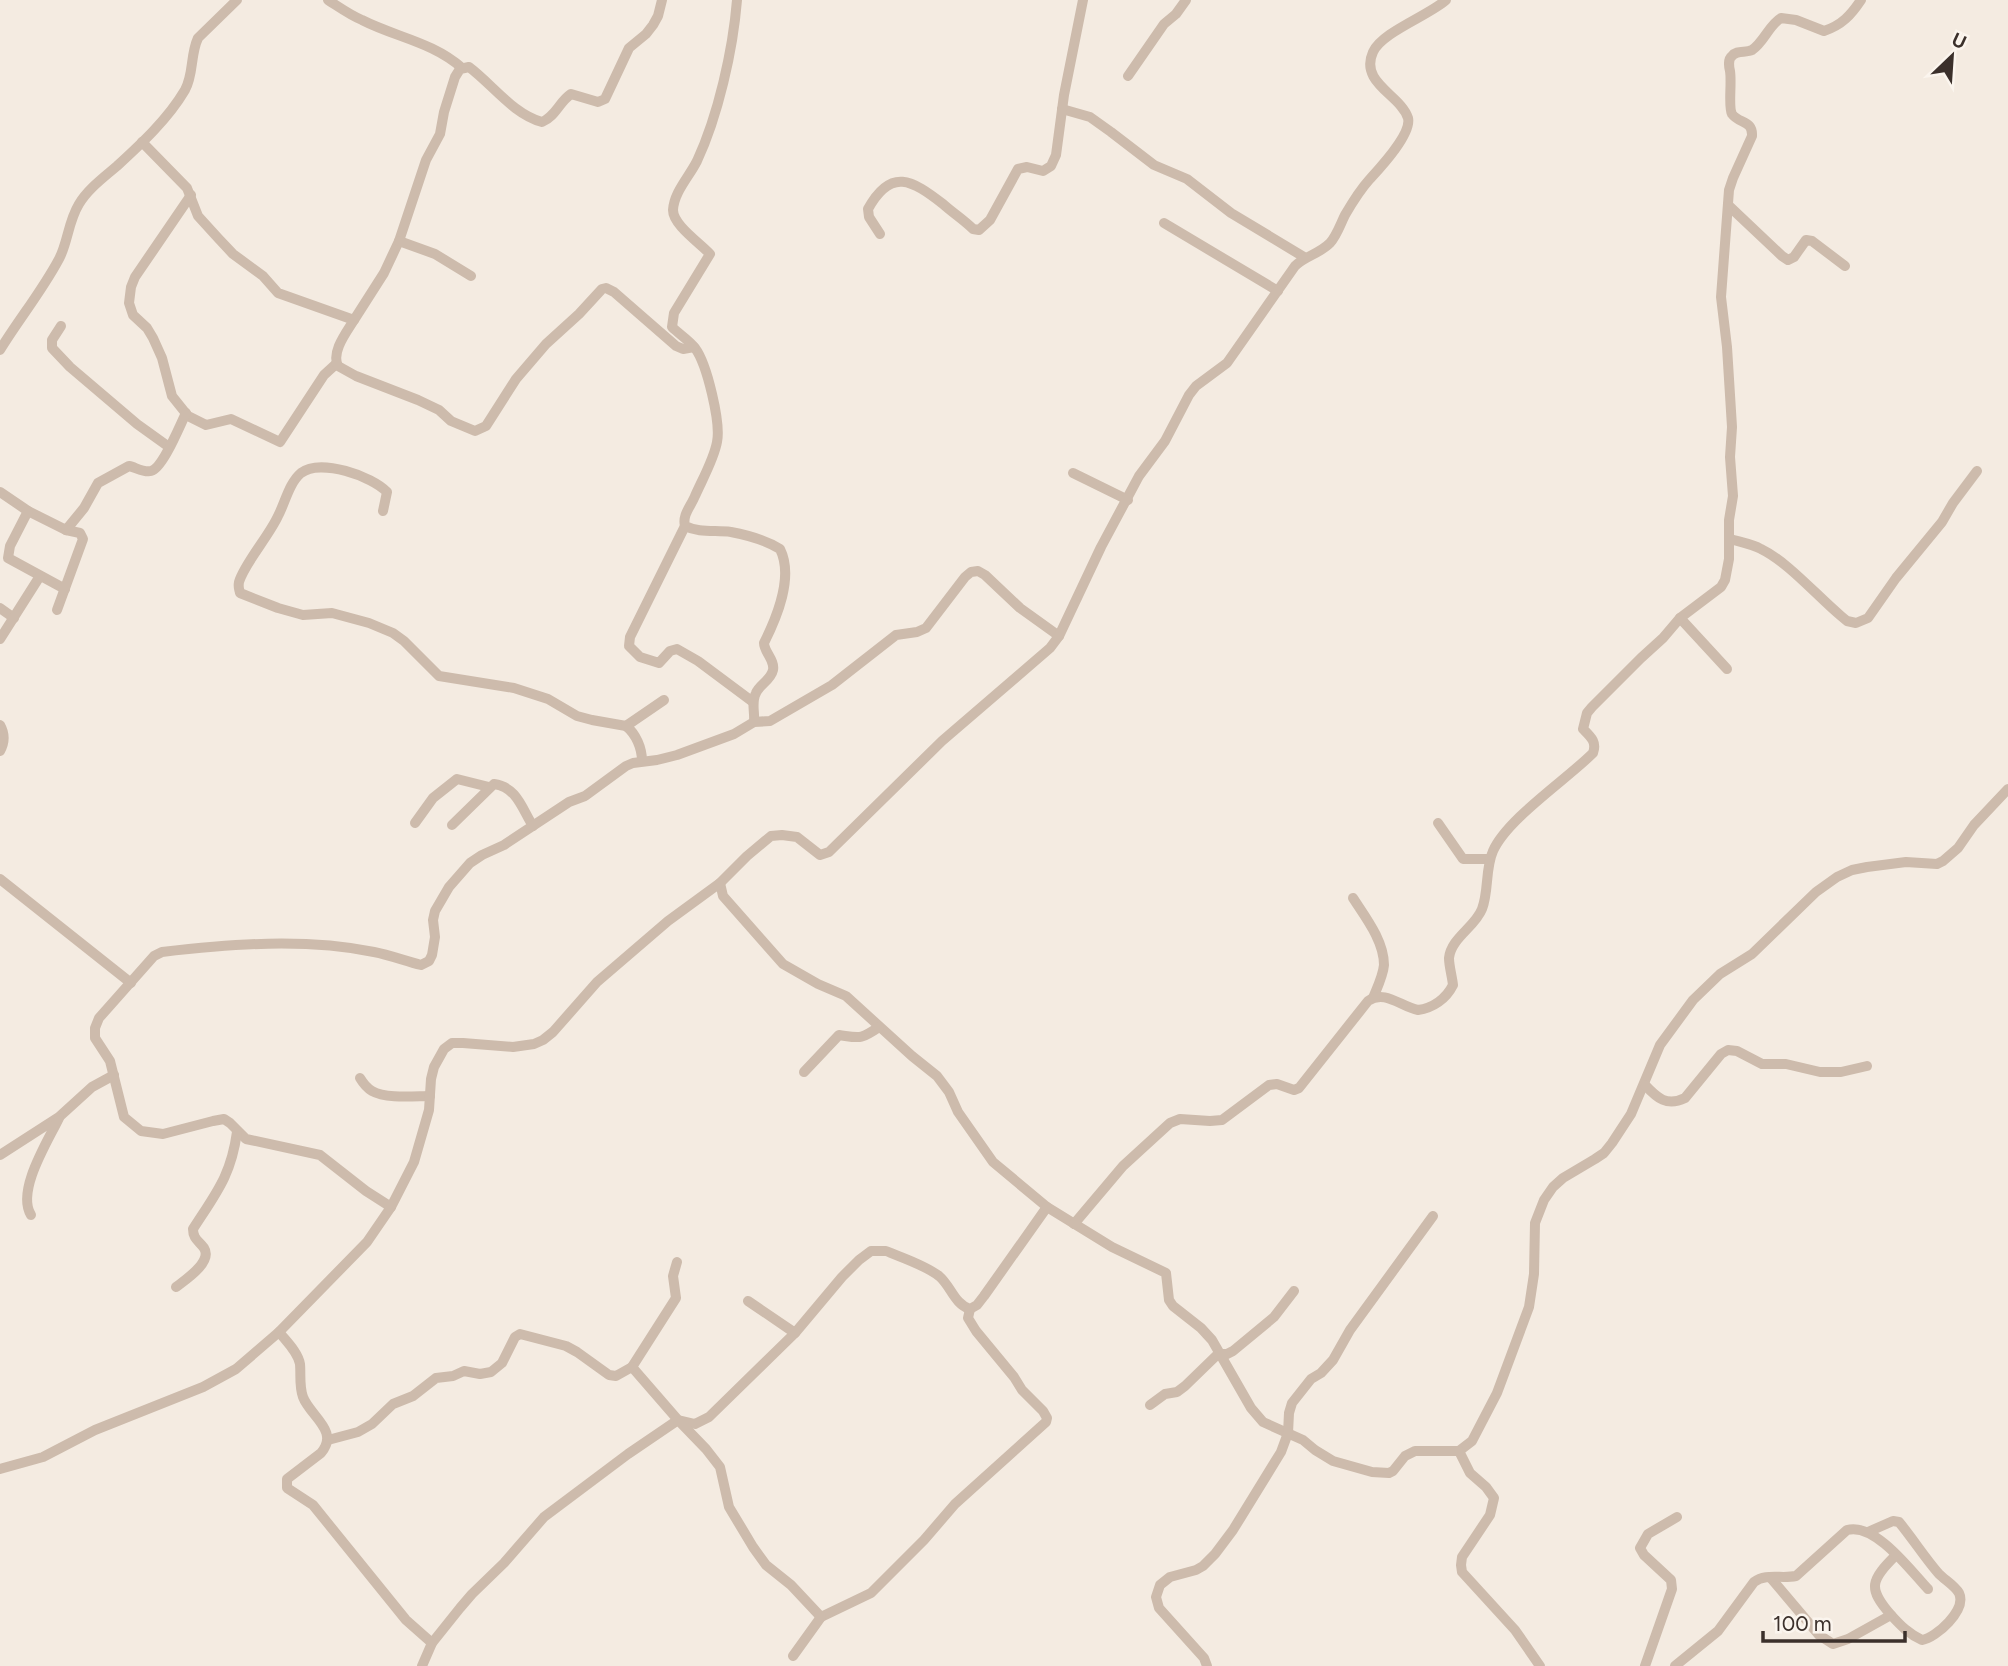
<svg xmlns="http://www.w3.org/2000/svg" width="2008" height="1666" font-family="Figtree,sans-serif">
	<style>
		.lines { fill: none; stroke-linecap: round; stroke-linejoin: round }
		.minor { stroke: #cdbbac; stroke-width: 10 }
	</style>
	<rect width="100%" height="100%" fill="#f4ebe1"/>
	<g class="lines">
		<!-- minor -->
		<g class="minor">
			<path d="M328 0C339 7 350 15 362 20 395 37 433 42 462 68"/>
			<path d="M737 0C733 50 718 116 697 161 689 177 674 192 673 210 673 225 700 243 710 254L674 313 672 327C679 334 689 340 695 348 707 364 721 423 717 442 714 459 702 480 695 496 691 506 682 515 685 526 699 533 715 530 731 532 747 535 767 541 780 549 794 577 777 617 764 643 764 652 775 660 773 670 771 680 759 685 756 693 751 702 755 712 754 722"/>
			<polyline points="1128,76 1164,24 1176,14 1186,0"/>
			<polyline points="1062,109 1090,117 1111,132 1154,165 1187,179 1231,213 1304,257"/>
			<path d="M142 142 187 188 198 216 218 238 233 254 263 276 278 293 354 320 384 273 399 241 426 160 440 134 444 112 455 77 460 69 469 67C493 85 513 114 542 122 556 116 559 102 571 94L598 102 605 99 629 48 646 34 653 25 658 16 662 0"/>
			<polyline points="191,195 135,277 131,287 129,303 133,315 147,328 153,338 162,358 172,396 188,416 206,425 231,419 280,442 324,375 336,364"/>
			<polyline points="1728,205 1782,256 1788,260 1794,257 1806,240 1812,241 1845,266"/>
			<polyline points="1164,223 1278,291"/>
			<path d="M880 234 869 217 868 209C891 167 912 180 943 204 953 213 964 220 973 229L979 230 990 220 1018 169 1027 167 1043 171 1051 166 1056 155 1064 95 1083 0"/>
			<polyline points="399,241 435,254 471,276"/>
			<path d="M354 320C346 333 331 352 338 366L356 376 418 400 439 410 451 421 475 431 486 426 516 379 546 344 579 314 602 289 606 288 614 292 676 346 683 349 694 347"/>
			<polyline points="61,326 52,340 52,348 70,367 137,424 169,447"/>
			<path d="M0 350C19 319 42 291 59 259 68 242 68 222 79 204 88 189 103 178 117 166 141 144 168 119 185 90 194 74 190 55 198 38L237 0"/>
			<polyline points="1073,473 1128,500"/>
			<path d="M0 492 28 511 66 530 84 508 98 483 129 466C135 467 144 473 151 471 163 468 180 425 186 413"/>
			<polyline points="28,511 10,546 8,558 65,589"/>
			<path d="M383 511 387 492C372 476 320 458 301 473 289 483 285 503 278 516 269 536 244 564 239 582 238 588 239 588 240 593L278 608 303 615 332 613 369 623 393 633 404 641 439 676 514 688 548 699 577 716 592 720 626 726C636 734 642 748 642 761"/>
			<polyline points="685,526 630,637 629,646 640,657 659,663 670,651 677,649 698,661 753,702"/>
			<path d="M1730 539C1740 542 1752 544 1761 549 1788 562 1817 596 1841 616L1847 621 1856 623 1868 618 1896 578 1942 522 1953 503 1977 471"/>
			<polyline points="0,608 14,618"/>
			<polyline points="57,610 83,539 80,533 66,530"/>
			<polyline points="1680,618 1727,669"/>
			<polyline points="0,639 40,576"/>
			<path d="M0 725C5 734 5 742 0 751"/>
			<polyline points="626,726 664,700"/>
			<polyline points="415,823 433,798 457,779 489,787"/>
			<polyline points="1438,823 1463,859 1490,859"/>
			<path d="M452 825 494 784C517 787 522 809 533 826"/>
			<polyline points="0,879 131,983"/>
			<polyline points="720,883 723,896 783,964 818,984 846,996 912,1056 937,1076 949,1092 958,1112 993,1162 1047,1207 1112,1247 1166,1273 1169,1300 1173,1306 1201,1328 1212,1340 1251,1408 1263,1422 1303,1440 1315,1450 1333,1461 1372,1472 1389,1473 1393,1471 1405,1456 1415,1451 1459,1451 1472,1441 1497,1393 1529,1307 1534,1274 1535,1223 1544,1200 1553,1187 1563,1178 1595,1159 1604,1153 1612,1143 1631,1114 1660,1045 1693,1000 1720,974 1752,954 1816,892 1837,877 1852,870 1867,867 1906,862 1937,864 1943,861 1958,848 1974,825 2008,789"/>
			<path d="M1353 898C1366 918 1384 941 1384 965 1383 976 1377 988 1373 998"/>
			<path d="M804 1072 839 1035C860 1038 860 1040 879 1027"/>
			<path d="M360 1078C363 1083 367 1088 372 1091 386 1099 415 1096 430 1096"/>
			<path d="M1645 1085C1657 1098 1667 1107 1685 1098L1721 1054 1728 1050 1737 1051 1762 1064H1786L1820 1072H1841L1867 1066"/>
			<polyline points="0,1155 59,1117 92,1087 114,1075"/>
			<path d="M391 1207 366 1191 320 1155 246 1139 230 1123 224 1119 213 1121 163 1134 141 1131 124 1117 110 1061 95 1038V1028L99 1018 154 956 162 952C232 944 304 938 374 952 390 955 405 961 421 965L429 961 432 955 435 937 433 920 435 911 449 887 470 863 482 855 504 845 569 802 585 796 626 766 633 763 657 760 677 755 734 734 754 722 770 721 832 685 896 635 917 632 926 628 965 577 971 572 978 571 985 575 1020 608 1059 636"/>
			<path d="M31 1215C16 1191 48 1141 59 1118"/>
			<path d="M1074 1224 1123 1166 1170 1123 1180 1119 1210 1121 1222 1120 1269 1085 1277 1084 1294 1090 1299 1088 1368 1001C1385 989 1401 1007 1418 1010 1433 1008 1446 999 1453 985 1452 976 1449 966 1449 958 1451 938 1475 927 1482 909 1489 891 1485 869 1493 851 1507 819 1566 780 1593 753 1597 742 1591 737 1583 729L1587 713 1592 707 1641 658 1663 638 1680 618 1721 587 1725 580 1729 559V520L1733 496 1730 457 1732 427 1727 347 1721 297 1729 190 1733 178 1752 136C1753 120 1739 124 1732 114 1728 107 1732 83 1730 71 1729 67 1728 59 1732 56 1736 50 1746 53 1752 50 1764 42 1769 25 1781 18L1796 20 1824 31C1842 25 1851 15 1861 0"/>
			<path d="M677 1262 673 1276 676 1298 632 1367 678 1420 695 1424 709 1417 795 1333 842 1277 859 1260 871 1251H886C903 1258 925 1265 939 1276 951 1286 954 1304 970 1309L977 1305 984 1296 1047 1207"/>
			<path d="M176 1287C185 1280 213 1262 204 1248 199 1241 193 1239 193 1229 216 1193 231 1176 237 1132"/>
			<polyline points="748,1301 795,1333"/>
			<path d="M279 1332C286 1341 298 1352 300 1364 301 1375 299 1386 303 1397 310 1416 340 1431 321 1453L287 1479V1488L313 1505 406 1620 432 1643"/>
			<polyline points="1150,1405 1165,1394 1177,1392 1185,1386 1218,1354 1227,1354 1233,1351 1274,1317 1294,1291"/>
			<polyline points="328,1440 358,1432 372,1424 393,1404 413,1396 436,1378 453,1376 464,1371 480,1374 491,1372 502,1363 515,1337 520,1334 566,1346 577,1352 609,1375 616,1376 632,1367"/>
			<polyline points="1459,1451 1470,1473 1486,1487 1494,1498 1490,1515 1462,1557 1461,1565 1462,1572 1515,1630 1540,1666"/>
			<path d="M0 1469 43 1457 95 1430 203 1387 236 1369 279 1332 367 1242 391 1207 414 1162 429 1110 431 1079 434 1067 444 1049 452 1043H463L513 1047 534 1044 543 1040 553 1032 597 982 668 921 720 883 747 856 771 836 782 835 797 837 820 855 829 852 942 741 1050 648 1059 636 1101 547 1139 476 1165 441 1189 395 1196 386 1227 363 1295 266C1305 256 1319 254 1330 243 1337 235 1340 225 1345 215 1352 203 1360 190 1369 180 1379 169 1412 134 1408 118 1401 95 1359 83 1373 52 1382 32 1428 16 1446 0"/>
			<path d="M1868 1532 1893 1521 1899 1522C1913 1539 1925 1558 1939 1574 1945 1580 1955 1586 1959 1593 1967 1610 1936 1638 1922 1640 1909 1634 1901 1626 1891 1615 1867 1588 1871 1580 1896 1555"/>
			<polyline points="1770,1577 1819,1635 1833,1644 1848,1639 1891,1615"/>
			<polyline points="793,1656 821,1617 871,1593 924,1540 955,1504 1046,1422 1047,1418 1043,1411 1022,1390 1014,1377 976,1331 968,1318 970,1309"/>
			<polyline points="422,1666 432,1643 460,1608 472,1594 504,1563 544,1517 628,1454 678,1420 706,1449 720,1467 729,1507 753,1547 766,1565 791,1585 821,1617"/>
			<polyline points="1207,1666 1204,1658 1159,1608 1156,1597 1160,1585 1170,1577 1196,1570 1203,1566 1215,1554 1233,1530 1281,1452 1288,1433 1289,1413 1292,1403 1311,1379 1321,1373 1333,1360 1350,1330 1433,1216"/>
			<polyline points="1645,1666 1672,1589 1671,1580 1644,1555 1640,1548 1648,1534 1677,1517"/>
			<path d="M1675 1666 1718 1631 1754 1582C1766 1573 1781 1579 1796 1576L1847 1530C1875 1522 1911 1571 1928 1589"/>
		</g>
	</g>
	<!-- north arrow -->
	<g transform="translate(1952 56) rotate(25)" stroke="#fbf5ee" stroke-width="5" paint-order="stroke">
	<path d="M0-5L12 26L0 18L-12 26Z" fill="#3b302b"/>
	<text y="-10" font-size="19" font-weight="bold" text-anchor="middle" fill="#3b302b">U</text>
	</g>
	<!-- scale -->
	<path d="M1763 1631v10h142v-10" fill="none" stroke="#3b302b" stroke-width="3.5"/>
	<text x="1773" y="1631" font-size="21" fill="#3b302b" stroke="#fbf5ee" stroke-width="5" paint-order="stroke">100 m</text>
</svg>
